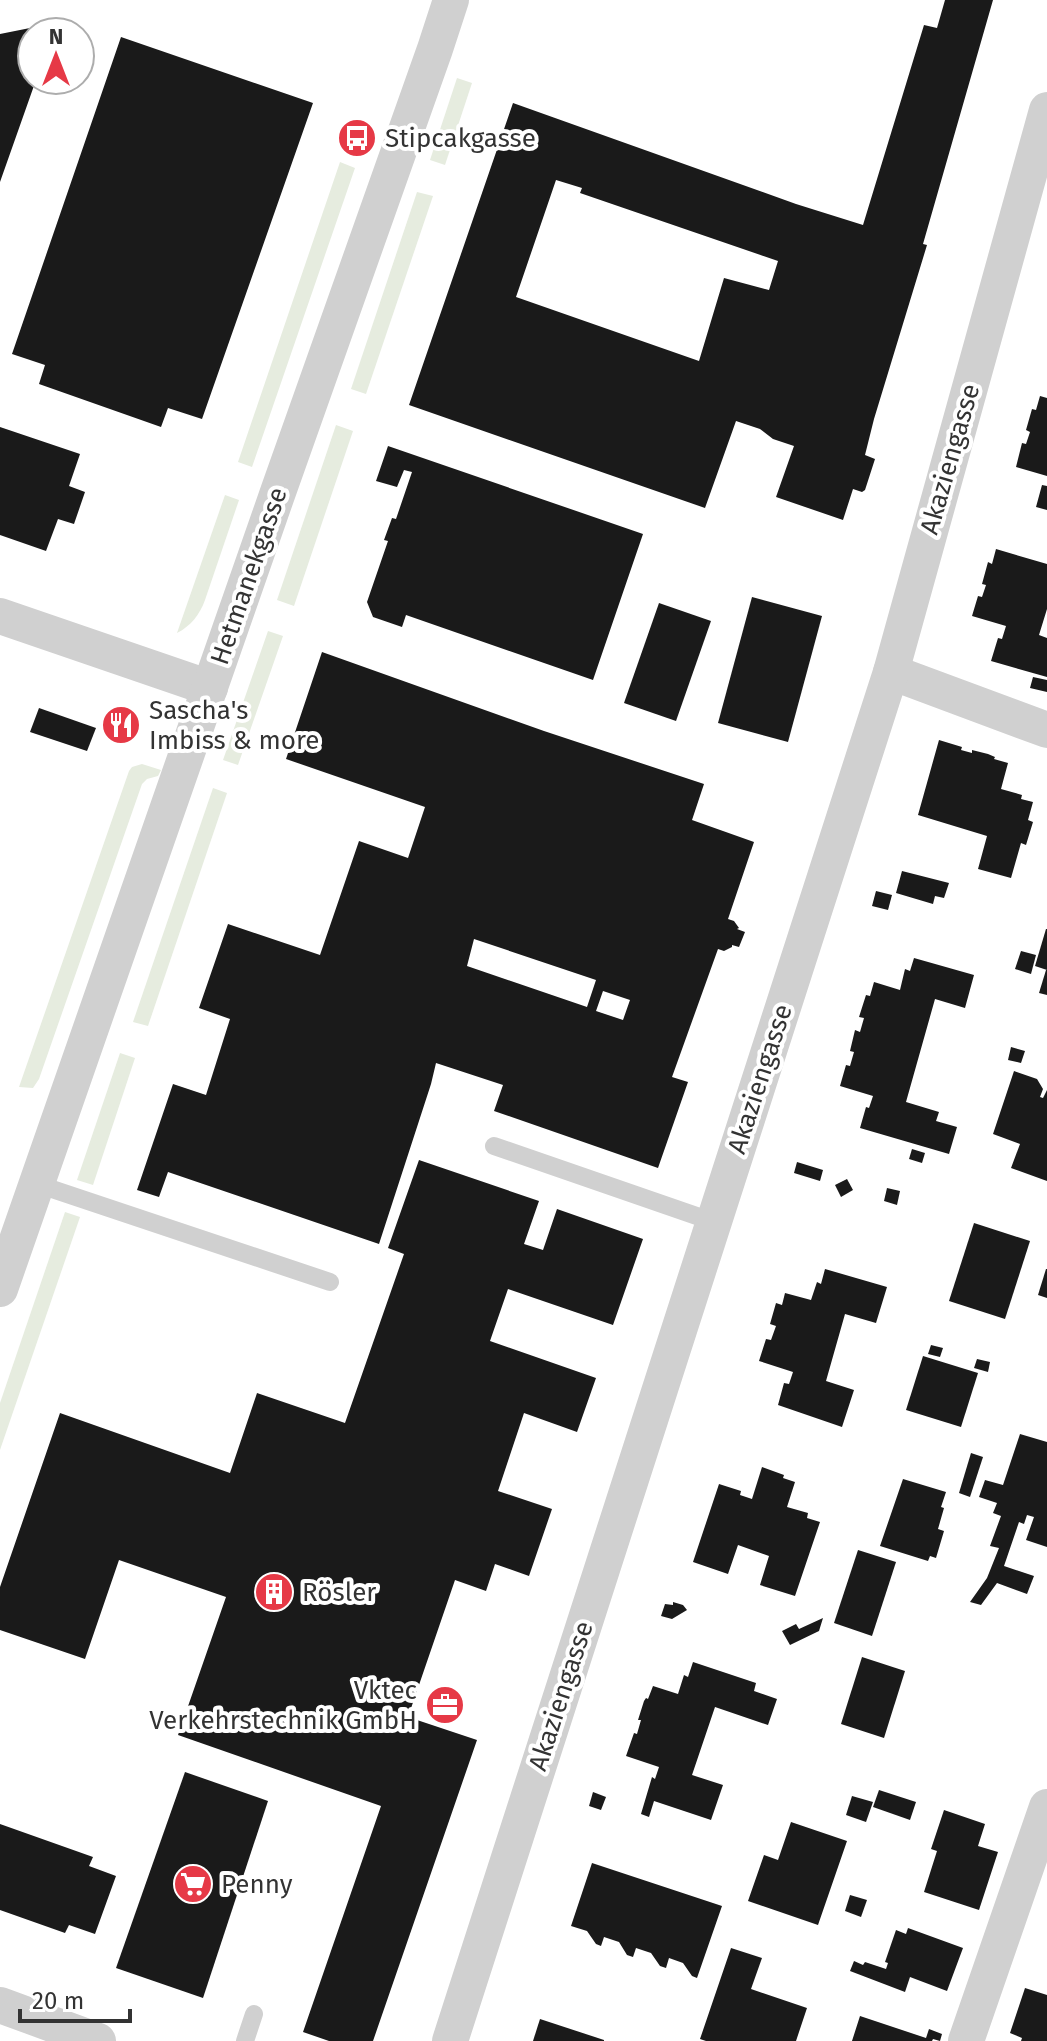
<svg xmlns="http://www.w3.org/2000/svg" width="1047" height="2041" font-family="'Fira Sans',sans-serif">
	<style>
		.green { fill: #e6ecdf }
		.building { fill: #1a1a1a; fill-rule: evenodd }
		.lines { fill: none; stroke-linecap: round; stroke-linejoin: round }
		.lane { stroke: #d0d0d0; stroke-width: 18 }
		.street { stroke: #d0d0d0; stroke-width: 36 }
		.labels { text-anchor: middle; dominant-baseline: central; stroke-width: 8; stroke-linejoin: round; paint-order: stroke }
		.poi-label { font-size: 26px; fill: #333; stroke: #fff; text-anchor: start }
		.street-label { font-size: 26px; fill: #333; stroke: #fff }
	</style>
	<rect width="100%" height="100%" fill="#fff"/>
	<!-- green -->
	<g class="green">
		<polygon points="457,78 472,83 445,165 430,160"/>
		<polygon points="340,162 355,168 252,467 238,462"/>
		<polygon points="417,192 433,196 366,394 351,389"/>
		<polygon points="336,425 353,431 294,606 277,600"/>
		<path d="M225 495 239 500 205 600C200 614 191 626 177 633Z"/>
		<polygon points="268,631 283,636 238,765 223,760"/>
		<polygon points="142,764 161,770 158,776 147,779 142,784 39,1079 33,1088 19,1087 129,771 132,767"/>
		<polygon points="213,788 227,793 148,1026 133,1022"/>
		<polygon points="120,1053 135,1058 93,1185 77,1180"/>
		<polygon points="65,1212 80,1217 0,1450 0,1403"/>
	</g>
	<!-- building -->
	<g class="building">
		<path d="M945 0H993L923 244 927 245 874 419 865 455 875 459 865 490 862 492 853 489 843 520 776 497 794 446 773 439 760 429 736 421 705 508 409 405 513 103 796 204 863 225 924 25 937 28ZM556 180 582 188 580 193 778 261 769 290 724 278 699 361 516 297Z"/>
		<polygon points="30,28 40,32 32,32 32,80 36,80 0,182 0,34"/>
		<polygon points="121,37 313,103 202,419 168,408 161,427 39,384 45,365 12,354"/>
		<polygon points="1040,396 1047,398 1047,476 1016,467 1022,443 1026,444 1030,432 1026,430 1032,409 1036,410"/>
		<polygon points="0,427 80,454 69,486 85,492 74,524 58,519 46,551 0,535"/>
		<polygon points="388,446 643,534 593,680 406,615 402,627 373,617 367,602 388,541 384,540 392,518 396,519 412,472 404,470 397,487 376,481"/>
		<polygon points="1042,485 1047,486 1047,510 1036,507"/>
		<polygon points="996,549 1047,564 1047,609 1039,635 1047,638 1047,677 991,661 998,638 1002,639 1006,626 972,616 978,596 982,597 986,585 982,584 988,562 992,564"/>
		<polygon points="752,597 822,616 788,742 718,723"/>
		<polygon points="659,603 711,621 676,721 624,703"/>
		<path d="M322 652 544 731 704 784 692 820 754 842 728 919 734 921 739 928 737 929 745 932 739 947 732 945V947L724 951 718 949 672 1077 688 1082 658 1168 494 1111 503 1085 436 1063 431 1084 379 1244 168 1172 159 1197 137 1190 173 1084 206 1095 230 1019 199 1008 228 924 320 955 359 841 408 858 425 807 286 759ZM474 939 596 980 587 1007 467 966ZM603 991 630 1000 623 1020 596 1011Z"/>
		<polygon points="1033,677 1047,680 1047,692 1030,688"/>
		<polygon points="120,707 134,738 122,744 107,712"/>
		<polygon points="39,708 96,728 87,751 30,732"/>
		<polygon points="939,740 962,747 961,750 972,753 972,750 988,754 995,757 994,759 1008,763 1001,789 1022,795 1021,799 1033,802 1028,820 1033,822 1026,845 1021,843 1011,878 978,869 987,836 918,815"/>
		<polygon points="902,871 949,883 944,898 935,896 933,904 896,893"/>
		<polygon points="876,891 892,895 888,910 872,906"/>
		<polygon points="1046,929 1047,929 1047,970 1035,966"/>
		<polygon points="1021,951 1036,955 1031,974 1015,969"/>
		<polygon points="914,958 974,975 965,1008 935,999 906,1102 939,1112 936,1121 957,1127 949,1154 860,1128 866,1107 869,1108 873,1096 840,1086 846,1065 850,1066 854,1052 850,1051 855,1030 860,1032 864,1018 859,1017 866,995 870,996 874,982 900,990 905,969 910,971"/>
		<polygon points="1046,970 1047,970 1047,995 1039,993"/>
		<polygon points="1011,1047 1025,1051 1021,1063 1008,1060"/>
		<polygon points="1014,1071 1037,1079 1043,1089 1040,1097 1043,1098 1047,1090 1047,1181 1011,1168 1020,1144 993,1134"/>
		<polygon points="912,1149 925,1153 922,1163 909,1159"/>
		<polygon points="419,1160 539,1201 524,1244 543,1250 557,1209 643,1239 613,1325 508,1289 490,1341 596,1378 577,1432 524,1413 498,1491 552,1509 529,1576 495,1564 486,1591 455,1580 408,1717 477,1740 373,2041 329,2041 303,2032 381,1806 178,1735 226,1597 119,1560 85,1659 0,1630 0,1587 60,1413 230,1473 257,1393 345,1423 404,1254 388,1248"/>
		<polygon points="797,1162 823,1170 820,1181 794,1173"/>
		<polygon points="847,1179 853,1190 841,1197 835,1185"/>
		<polygon points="887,1188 900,1191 897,1205 884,1201"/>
		<polygon points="974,1223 1030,1241 1005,1319 949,1301"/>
		<polygon points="825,1269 887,1287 876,1323 845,1314 826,1381 854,1390 842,1427 778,1405 784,1383 789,1384 793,1372 759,1361 766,1339 771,1340 776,1326 770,1324 776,1303 782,1305 785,1293 811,1300 817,1282 821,1284"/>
		<polygon points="1046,1269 1047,1269 1047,1298 1038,1295"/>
		<polygon points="931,1345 943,1348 940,1357 928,1354"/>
		<polygon points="923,1356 978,1373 961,1427 906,1410"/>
		<polygon points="977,1359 990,1362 988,1372 974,1368"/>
		<polygon points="1020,1434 1047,1442 1047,1547 1026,1540 1034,1517 1027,1515 1024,1524 1019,1522 1004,1566 1034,1576 1027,1594 997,1583 981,1605 970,1602 987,1578 999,1548 990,1546 1001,1516 993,1513 997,1503 979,1497 985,1480 1003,1485"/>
		<polygon points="971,1453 983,1457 970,1497 959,1493"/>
		<polygon points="762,1467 784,1475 783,1478 795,1482 787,1507 808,1513 807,1518 820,1522 795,1596 760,1585 769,1556 738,1545 728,1574 693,1562 719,1484 741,1491 740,1495 752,1499"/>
		<polygon points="903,1479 946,1492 941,1507 944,1508 938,1529 944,1531 936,1558 930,1556 928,1561 880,1546"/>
		<polygon points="858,1550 896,1562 872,1636 834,1623"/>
		<polygon points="673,1602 683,1605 687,1610 672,1619 661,1616 665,1604 673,1605"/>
		<polygon points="823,1618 819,1631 790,1645 782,1631 796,1624 799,1629"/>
		<polygon points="862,1657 905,1671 884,1738 841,1724"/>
		<polygon points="693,1662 756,1683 754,1691 777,1699 768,1725 715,1707 692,1775 723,1785 711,1820 654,1801 649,1817 641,1814 652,1777 655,1779 659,1767 626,1756 634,1733 637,1734 641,1720 638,1720 644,1701 646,1698 648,1699 653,1686 678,1694 684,1675 688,1677"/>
		<polygon points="185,1772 268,1801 203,1998 116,1968"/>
		<polygon points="879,1790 916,1802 910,1820 873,1807"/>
		<polygon points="593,1792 606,1797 601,1810 589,1806"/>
		<polygon points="852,1796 873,1802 866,1822 846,1815"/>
		<polygon points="944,1810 985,1824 978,1846 998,1852 979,1910 924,1892 937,1851 931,1849"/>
		<polygon points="791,1822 847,1841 818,1925 748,1901 764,1855 778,1860"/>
		<polygon points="0,1824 93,1857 89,1866 116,1876 95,1934 69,1925 65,1933 0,1910"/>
		<polygon points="592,1863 722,1906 697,1978 692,1976 683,1963 669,1958 666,1968 660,1966 651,1953 636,1948 633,1957 627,1955 619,1942 604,1937 601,1946 596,1944 587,1931 571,1926"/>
		<polygon points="850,1895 867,1900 861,1917 845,1911"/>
		<polygon points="908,1928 963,1948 947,1991 910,1977 905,1992 850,1971 854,1961 863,1965 865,1962 886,1969 888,1963 885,1962 896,1930 906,1934"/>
		<polygon points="731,1948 762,1958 751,1989 807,2008 796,2041 706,2041 700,2039"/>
		<polygon points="1025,1988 1047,1995 1047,2041 1021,2041 1022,2038 1010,2033"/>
		<polygon points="860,2016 926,2038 929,2029 942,2034 940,2041 933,2039 932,2041 852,2041"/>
		<polygon points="540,2019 604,2040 604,2041 533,2041"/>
	</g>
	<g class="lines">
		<!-- lane -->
		<g class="lane">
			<polyline points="494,1146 714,1222"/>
			<polyline points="37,1184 330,1282"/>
			<polyline points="245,2041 254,2014"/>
		</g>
		<!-- street -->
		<g class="street">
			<polyline points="0,616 210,688"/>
			<polyline points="891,672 1047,730"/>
			<polyline points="0,1289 278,492 435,49 451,0"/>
			<polyline points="0,2005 98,2041"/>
			<polyline points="450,2041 891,672 1047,110"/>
			<polyline points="966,2041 1047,1807"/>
		</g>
	</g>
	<!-- icons -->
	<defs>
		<symbol id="bus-disc" viewBox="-11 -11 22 22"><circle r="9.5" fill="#e63946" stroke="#fff"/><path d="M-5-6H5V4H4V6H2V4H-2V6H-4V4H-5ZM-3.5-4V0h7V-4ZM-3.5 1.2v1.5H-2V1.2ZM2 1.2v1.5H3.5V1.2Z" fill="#fff"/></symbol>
		<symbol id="restaurant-disc" viewBox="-11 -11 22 22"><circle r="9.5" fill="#e63946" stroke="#fff"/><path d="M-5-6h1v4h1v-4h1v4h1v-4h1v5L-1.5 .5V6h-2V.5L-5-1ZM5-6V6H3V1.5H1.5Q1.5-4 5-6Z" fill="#fff"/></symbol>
		<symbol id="building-disc" viewBox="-11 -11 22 22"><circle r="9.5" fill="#e63946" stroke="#fff"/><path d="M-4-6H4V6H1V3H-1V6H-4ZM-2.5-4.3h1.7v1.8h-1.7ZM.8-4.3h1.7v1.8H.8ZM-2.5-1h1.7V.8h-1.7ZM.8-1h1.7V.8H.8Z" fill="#fff"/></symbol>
		<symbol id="office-disc" viewBox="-11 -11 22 22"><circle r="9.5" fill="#e63946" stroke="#fff"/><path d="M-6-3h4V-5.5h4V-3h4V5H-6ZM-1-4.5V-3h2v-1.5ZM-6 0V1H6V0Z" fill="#fff"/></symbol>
		<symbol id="supermarket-disc" viewBox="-11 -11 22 22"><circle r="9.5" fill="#e63946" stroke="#fff"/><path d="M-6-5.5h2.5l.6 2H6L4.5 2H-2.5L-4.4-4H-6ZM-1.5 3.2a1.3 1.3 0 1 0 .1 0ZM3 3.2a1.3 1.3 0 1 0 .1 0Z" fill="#fff"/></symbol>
	</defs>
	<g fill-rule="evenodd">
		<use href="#bus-disc" x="335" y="116" width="44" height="44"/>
		<use href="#restaurant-disc" x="99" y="703" width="44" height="44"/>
		<use href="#building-disc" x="252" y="1570" width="44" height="44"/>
		<use href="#office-disc" x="423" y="1683" width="44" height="44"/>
		<use href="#supermarket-disc" x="171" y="1862" width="44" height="44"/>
	</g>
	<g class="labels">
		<!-- poi labels -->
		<g class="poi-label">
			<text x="385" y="138">Stipcakgasse</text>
			<text x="149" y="710">Sascha's<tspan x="149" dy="30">Imbiss &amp; more</tspan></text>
			<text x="302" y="1592">Rösler</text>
			<text x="417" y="1690" text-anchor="end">Vktec<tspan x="417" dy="30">Verkehrstechnik GmbH</tspan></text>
			<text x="221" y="1884">Penny</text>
		</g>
		<!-- street labels -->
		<g class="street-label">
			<text transform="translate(950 459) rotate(-74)">Akaziengasse</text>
			<text transform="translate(249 576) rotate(-71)">Hetmanekgasse</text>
			<text transform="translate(760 1079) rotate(-72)">Akaziengasse</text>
			<text transform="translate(561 1696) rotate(-72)">Akaziengasse</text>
		</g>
	</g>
	<!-- north arrow -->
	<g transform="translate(56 56)"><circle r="38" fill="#ffffff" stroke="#adadad" stroke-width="2"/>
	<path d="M0-6L14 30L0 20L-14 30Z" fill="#e63946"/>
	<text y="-12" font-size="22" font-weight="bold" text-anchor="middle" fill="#333333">N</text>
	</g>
	<!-- scale -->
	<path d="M20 2009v12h110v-12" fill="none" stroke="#333333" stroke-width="4"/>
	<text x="32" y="2009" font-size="24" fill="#333333" stroke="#ffffff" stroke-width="6" paint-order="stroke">20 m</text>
</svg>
